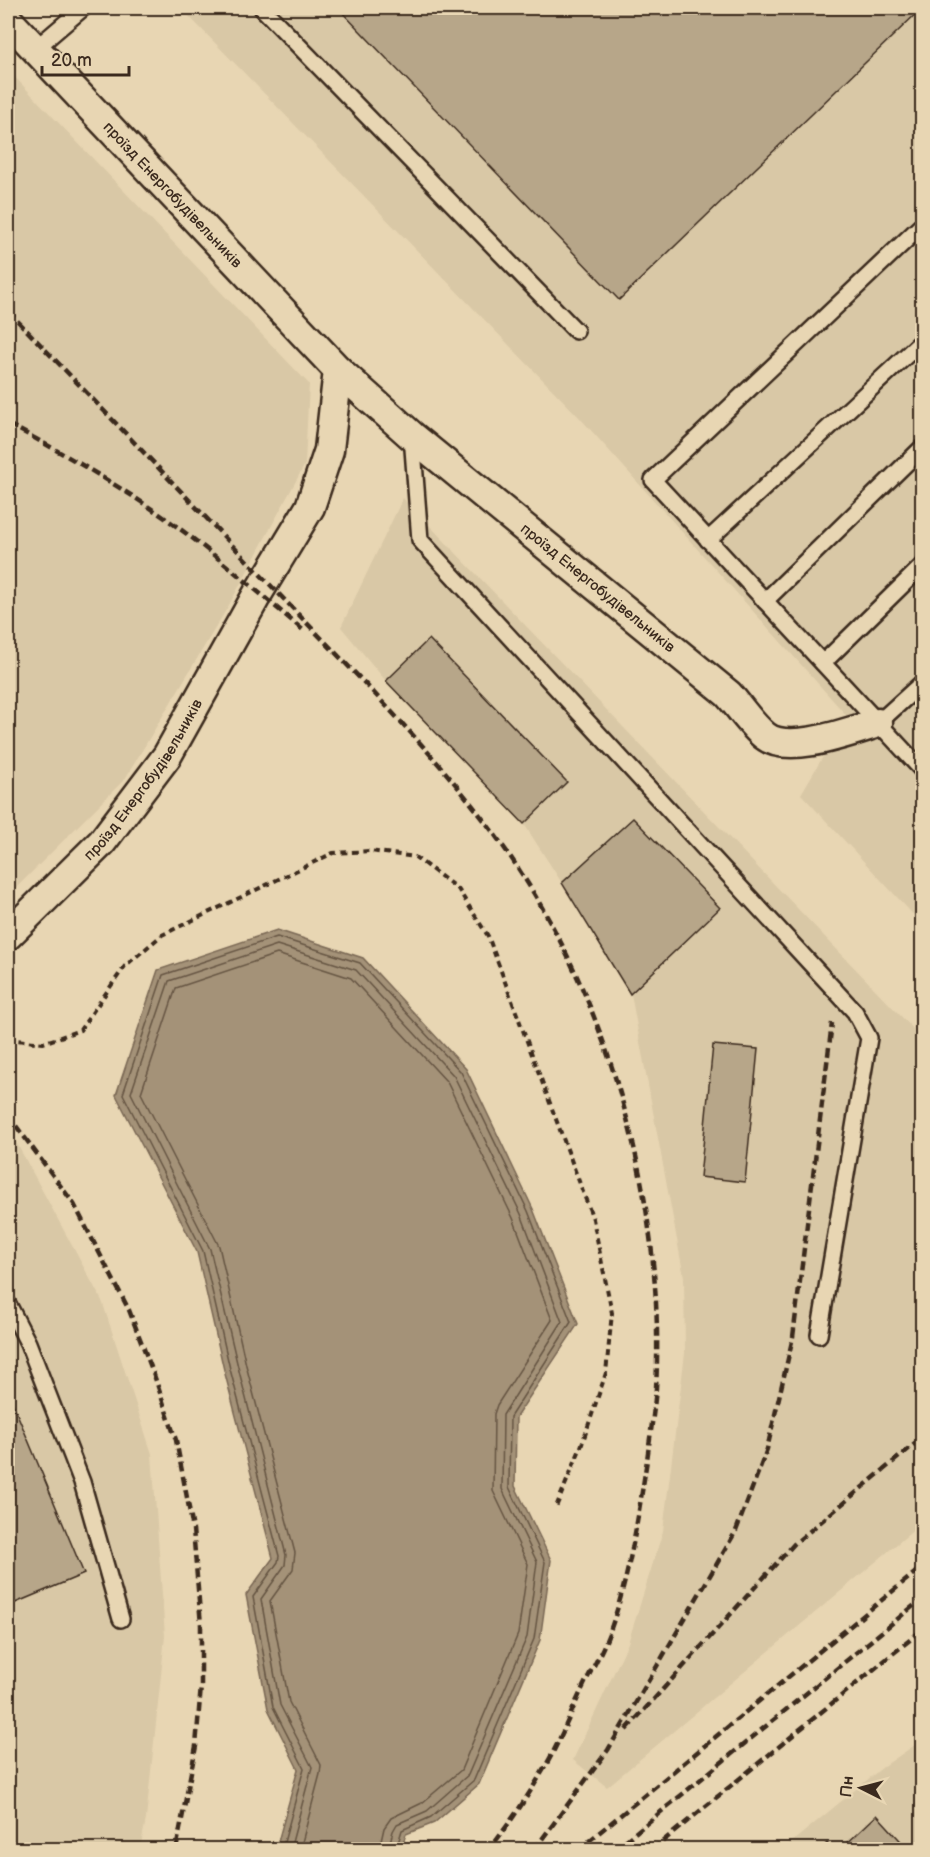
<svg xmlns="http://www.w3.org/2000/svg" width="930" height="1857" font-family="'Balsamiq Sans',sans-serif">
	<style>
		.built { fill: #d9c8a6 }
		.water { fill: #a49278; stroke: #7a6854; stroke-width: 1.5 }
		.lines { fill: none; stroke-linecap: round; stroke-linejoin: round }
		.shore { stroke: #655442; stroke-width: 1.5 }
		.building { fill: #b7a689; stroke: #3b2a1e; stroke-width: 1.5 }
		.lane-casing { stroke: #3b2a1e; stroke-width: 20 }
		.street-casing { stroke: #3b2a1e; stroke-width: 33 }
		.path { stroke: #3b2a1e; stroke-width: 4; stroke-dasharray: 6 4.5; stroke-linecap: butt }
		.lane { stroke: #e8d6b3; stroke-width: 15 }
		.street { stroke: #e8d6b3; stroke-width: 28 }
		.rail { stroke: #3b2a1e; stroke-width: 4.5; stroke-dasharray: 9 4.5; stroke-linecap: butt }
		.labels { text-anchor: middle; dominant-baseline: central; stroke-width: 4.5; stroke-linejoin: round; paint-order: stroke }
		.street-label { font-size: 15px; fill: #3b2a1e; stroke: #e8d6b3 }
	</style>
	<rect width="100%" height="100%" fill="#e8d6b3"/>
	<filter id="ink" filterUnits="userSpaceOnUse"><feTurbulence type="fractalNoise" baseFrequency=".0167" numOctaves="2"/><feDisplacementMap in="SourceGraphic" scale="12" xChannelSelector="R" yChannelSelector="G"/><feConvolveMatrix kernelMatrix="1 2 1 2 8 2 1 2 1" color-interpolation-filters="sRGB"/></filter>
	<g filter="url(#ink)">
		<!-- built -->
		<g class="built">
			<polygon points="181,8 922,8 922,924 801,794 847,716 580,418"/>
			<polygon points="8,70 309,384 305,464 229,605 125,779 8,896"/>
			<polygon points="403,498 922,1038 922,1523 607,1787 573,1760 628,1643 663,1531 685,1353 684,1277 631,994 562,883 524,824 386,681 341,627"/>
			<polygon points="8,1133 15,1140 102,1301 152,1454 165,1636 146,1819 140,1849 8,1849"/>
			<polygon points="922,1740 922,1849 782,1850 883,1767"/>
		</g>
		<!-- water -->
		<polygon class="water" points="277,930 363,958 466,1069 533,1209 578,1324 516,1417 515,1486 551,1560 540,1640 479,1784 434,1823 406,1834 401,1849 276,1849 298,1769 268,1709 246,1595 273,1558 224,1370 197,1252 116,1095 158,970"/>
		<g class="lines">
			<!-- shore -->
			<g class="shore">
				<polyline points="282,1850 304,1768 273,1707 253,1597 278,1562 279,1556 230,1369 203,1251 123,1094 163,975 277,937 360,963 461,1072 528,1211 571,1322 510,1417 509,1487 545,1562 534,1639 474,1780 431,1817 402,1830 396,1850"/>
				<polyline points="290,1850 312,1767 280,1705 261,1599 285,1565 286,1555 238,1367 210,1249 131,1093 169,981 277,945 356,970 454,1076 521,1214 562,1322 503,1415 502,1489 537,1562 527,1637 468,1775 427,1811 397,1824 393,1831 388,1850"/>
				<polyline points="300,1850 320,1774 321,1765 289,1702 270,1601 293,1569 295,1553 246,1365 219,1246 141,1093 176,988 277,954 351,978 447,1082 513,1218 552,1320 497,1405 494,1414 493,1491 528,1564 518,1634 461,1770 422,1803 391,1818 384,1828 379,1850"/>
			</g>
		</g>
		<!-- building -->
		<g class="building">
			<polygon points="338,8 922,8 619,300"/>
			<polygon points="429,639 567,782 524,824 386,681"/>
			<polygon points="633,818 720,908 630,994 562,883"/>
			<polygon points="713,1045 758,1049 745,1182 700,1177"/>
			<polygon points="8,1392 84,1574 8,1606"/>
			<polygon points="877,1815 909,1850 840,1850"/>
			<polygon points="827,1843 833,1850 820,1850"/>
		</g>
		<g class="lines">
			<defs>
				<g id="lane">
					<polyline points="262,8 576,331"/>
					<polyline points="35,49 83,8"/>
					<polyline points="922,225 653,480 922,770"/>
					<polyline points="412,436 420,540 855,1012 869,1038 819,1335"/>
					<polyline points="708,540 922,341"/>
					<polyline points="765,601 922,448"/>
					<polyline points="823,663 922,566"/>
					<polyline points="878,723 922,683"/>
					<polyline points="8,1304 28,1343 82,1482 121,1619"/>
				</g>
				<g id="street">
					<path id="s1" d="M8 20 338 370 412 436 728 694C739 706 752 726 765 736 789 755 851 731 878 723"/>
					<path id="s2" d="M8 935 102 842 167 756 258 593 310 507 329 450 338 370"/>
				</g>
			</defs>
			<!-- lane casing -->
			<use href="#lane" class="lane-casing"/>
			<!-- street casing -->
			<use href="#street" class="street-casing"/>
			<!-- path -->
			<polyline class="path" points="8,1039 43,1043 80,1030 125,966 162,935 333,853 370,851 415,857 458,889 488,936 593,1219 612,1313 606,1373 581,1447 556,1507"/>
			<!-- lane -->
			<use href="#lane" class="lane"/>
			<!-- street -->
			<use href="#street" class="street"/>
			<!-- rail -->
			<g class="rail">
				<path d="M8 311C98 404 187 498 277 592 355 674 439 755 505 849 610 998 666 1206 656 1388 654 1412 650 1437 647 1460 638 1517 630 1574 611 1628 604 1648 593 1667 584 1685 571 1712 560 1741 545 1767 529 1795 509 1824 489 1850"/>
				<path d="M8 424C56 449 104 477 149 507 203 543 253 588 303 630"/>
				<polyline points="8,1115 74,1204 129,1310 154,1375 176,1440 193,1529 201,1625 201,1686 196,1746 176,1850"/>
				<polyline points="626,1730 794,1544 922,1438"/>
				<polyline points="534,1850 608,1750 736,1531 767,1449 793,1337 832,1023"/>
				<polyline points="578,1850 922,1567"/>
				<polyline points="614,1850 922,1599"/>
				<polyline points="652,1850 922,1630"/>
			</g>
		</g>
	</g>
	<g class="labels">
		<!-- street labels -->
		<g class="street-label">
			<text stroke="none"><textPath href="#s1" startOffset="240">проїзд Енергобудівельників</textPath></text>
			<text stroke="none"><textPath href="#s1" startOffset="820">проїзд Енергобудівельників</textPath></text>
			<text stroke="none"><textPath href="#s2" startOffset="207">проїзд Енергобудівельників</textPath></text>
		</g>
	</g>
	<!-- margin -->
	<rect width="930" height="1857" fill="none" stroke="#e8d6b3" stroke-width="30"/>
	<rect x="15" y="15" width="900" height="1827" fill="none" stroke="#3b2a1e" stroke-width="2" filter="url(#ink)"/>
	<!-- north arrow -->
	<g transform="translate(861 1788) rotate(276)" stroke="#e8d6b3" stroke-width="4.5" paint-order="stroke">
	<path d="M0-4.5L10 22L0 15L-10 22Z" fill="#3b2a1e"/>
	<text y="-9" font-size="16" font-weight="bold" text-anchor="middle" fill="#3b2a1e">Пн</text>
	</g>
	<!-- scale -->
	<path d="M42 66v9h87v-9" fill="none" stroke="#3b2a1e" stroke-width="3"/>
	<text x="51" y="66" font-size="18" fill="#3b2a1e" stroke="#e8d6b3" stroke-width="4.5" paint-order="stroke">20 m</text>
</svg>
